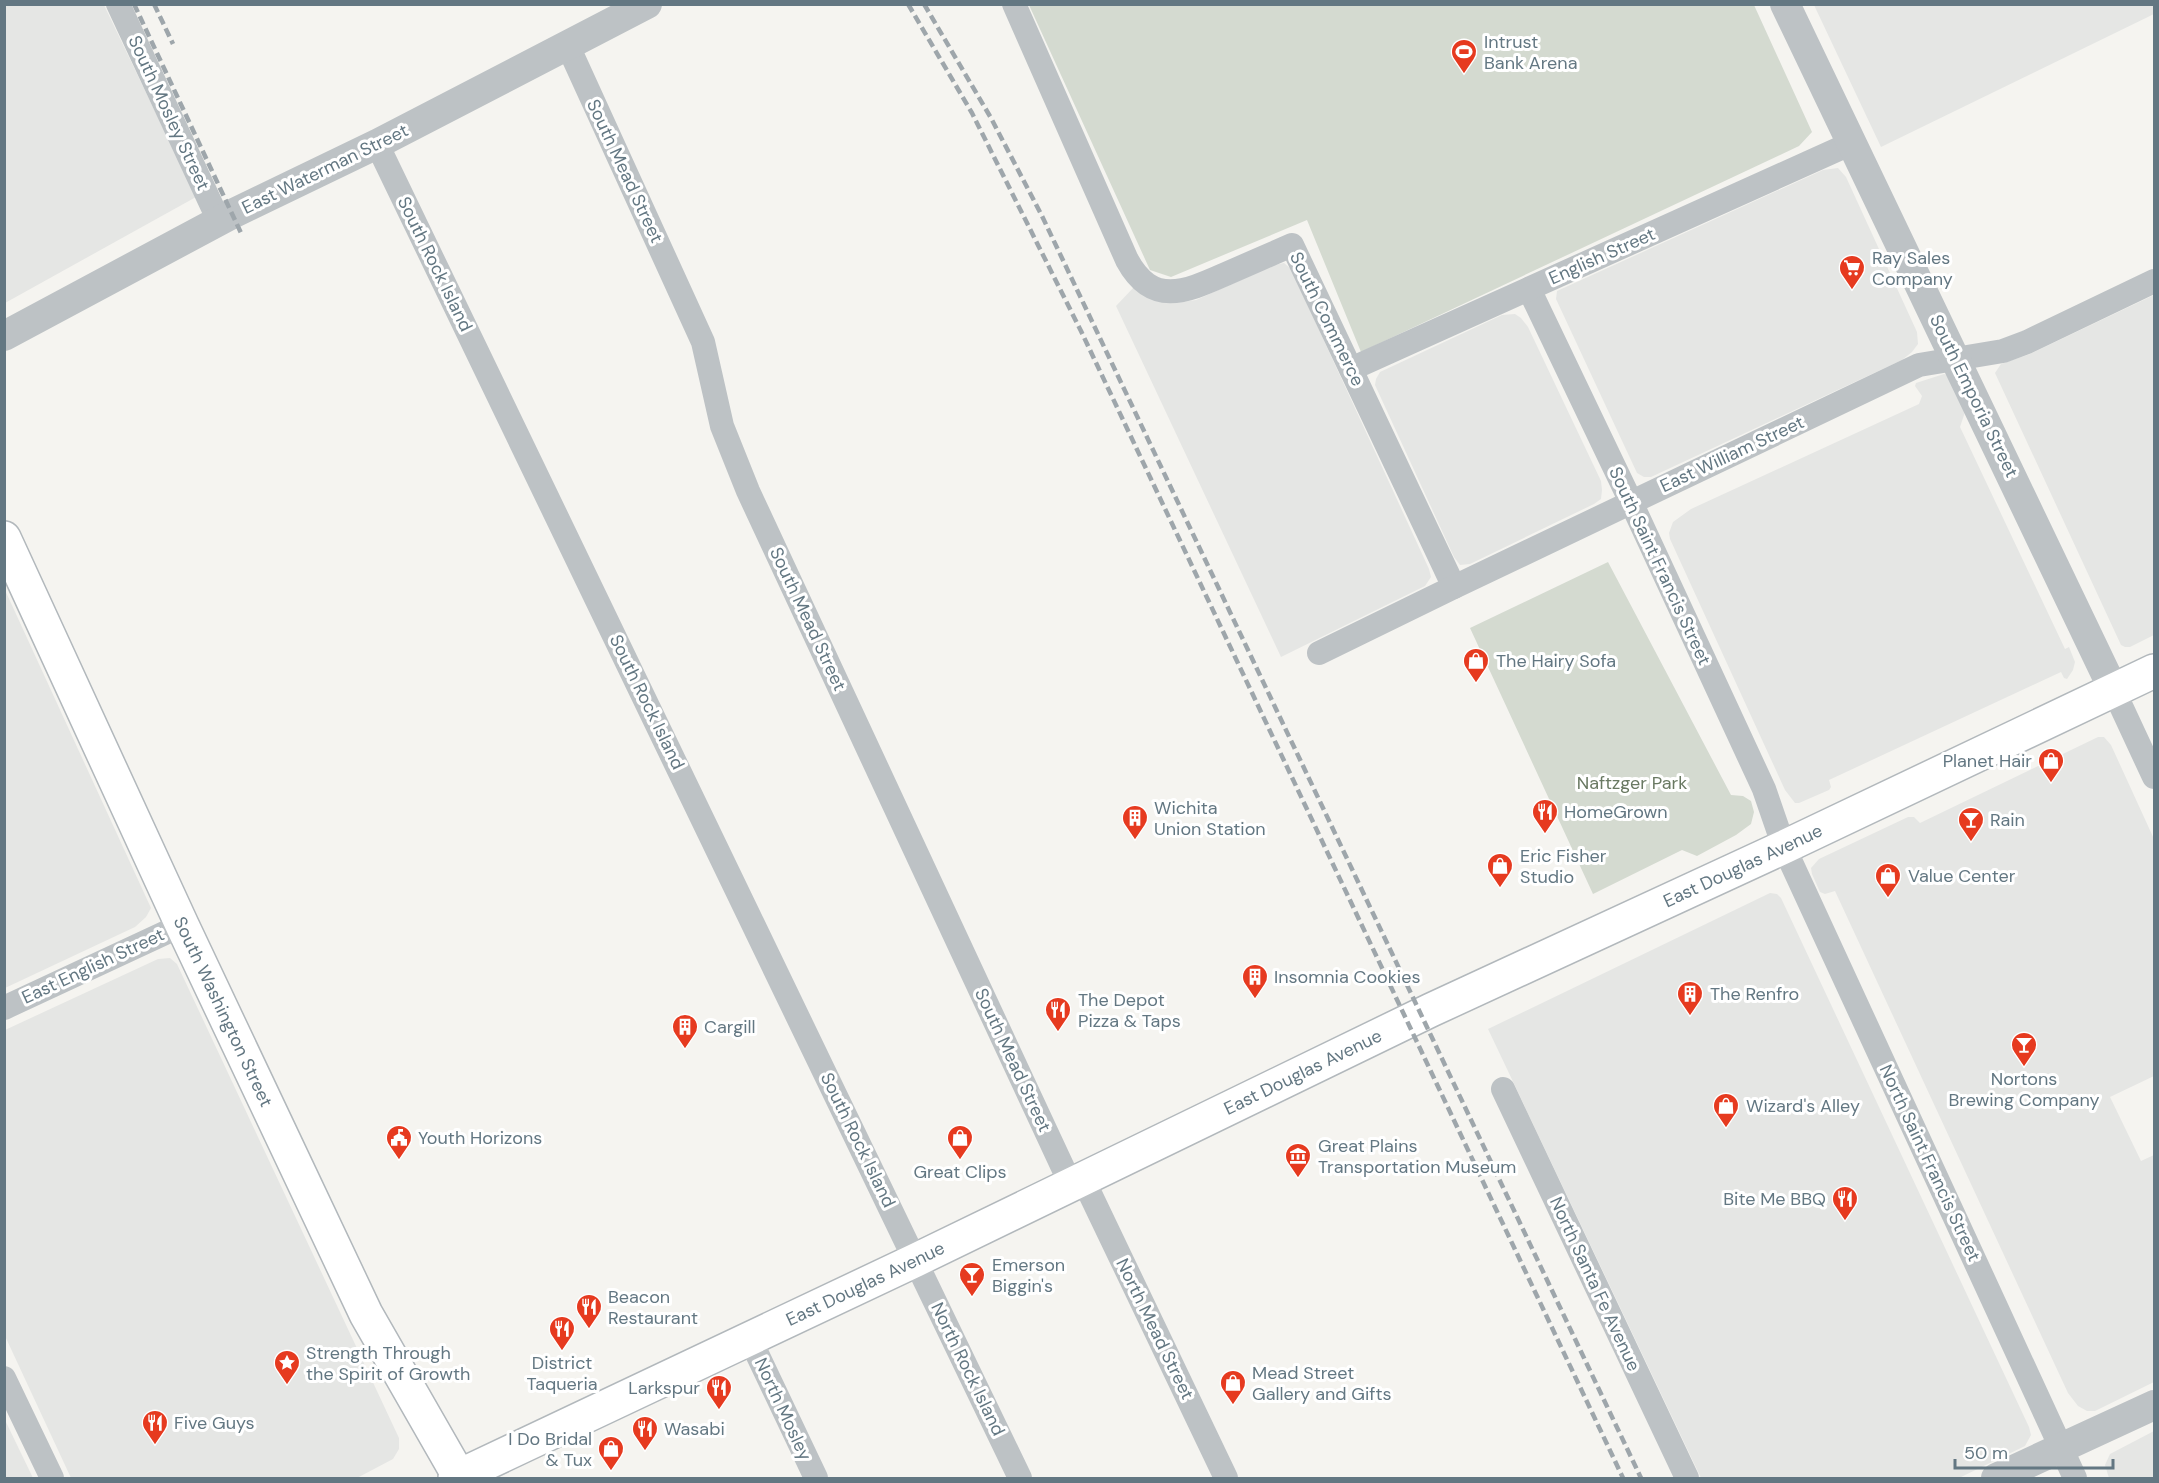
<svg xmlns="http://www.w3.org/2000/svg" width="2159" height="1483" font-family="'DM Sans',sans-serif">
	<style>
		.built { fill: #e5e6e4 }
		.green { fill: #d4dad0 }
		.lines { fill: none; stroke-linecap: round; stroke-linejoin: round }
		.secondary-casing { stroke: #b2b8bc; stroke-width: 36 }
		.minor { stroke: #bdc2c5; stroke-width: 24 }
		.tertiary { stroke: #bdc2c5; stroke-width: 30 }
		.secondary { stroke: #fff; stroke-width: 33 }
		.rail { stroke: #9ea6ab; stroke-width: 4.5; stroke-dasharray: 9 4.5; stroke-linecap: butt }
		.labels { text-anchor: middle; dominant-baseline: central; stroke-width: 6; stroke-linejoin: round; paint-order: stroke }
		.poi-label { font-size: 18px; fill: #637782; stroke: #fff; text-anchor: start }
		.street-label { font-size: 18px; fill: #637782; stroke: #fff }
		.park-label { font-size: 18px; fill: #697962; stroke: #fff }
	</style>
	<rect width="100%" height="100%" fill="#f5f4f0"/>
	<!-- built -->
	<g class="built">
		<polygon points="2154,4 2154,14 1881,147 1814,5"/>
		<polygon points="5,5 104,5 196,197 5,303"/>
		<polygon points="1838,168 1846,177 1917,332 1918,344 1912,352 1902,360 1651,477 1644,477 1637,473 1556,299 1557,291 1823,170"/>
		<polygon points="1284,263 1291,269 1429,569 1431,577 1425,586 1281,657 1116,306 1134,287 1151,299 1174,303 1196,300 1274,265"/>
		<polygon points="2154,295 2154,635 2130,647 2125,647 2121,645 1995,373 2001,364 2030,354"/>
		<polygon points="1515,314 1521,318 1528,327 1601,481 1602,490 1601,499 1594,504 1470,564 1460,565 1454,557 1375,385 1376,379 1380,372 1502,315"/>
		<polygon points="1944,374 1951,376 1967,406 1960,427 2065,649 2069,647 2075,662 2073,670 2067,679 2064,678 2061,672 1829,780 1831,787 1829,790 1799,803 1795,803 1785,790 1670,539 1669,533 1673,522 1691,509 1919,404 1922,396 1915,386 1916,383"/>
		<polygon points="5,590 151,908 146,917 135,927 5,988"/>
		<polygon points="2098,737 2104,737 2111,745 2154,839 2154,1076 2110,1097 2141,1161 2154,1155 2154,1382 2095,1411 2087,1411 2078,1406 2068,1393 1835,891 1825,894 1820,892 1812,874 1811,868 1819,859 1908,817 1914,817 1920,823"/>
		<polygon points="1770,893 1777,894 1781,898 2029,1427 2031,1435 2025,1446 1959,1478 1701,1478 1488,1029"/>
		<polygon points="170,958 177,964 399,1438 399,1449 393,1459 357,1478 71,1478 5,1336 5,1030 158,959"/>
		<polygon points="4,1420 5,1420 33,1478 5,1478"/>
		<polygon points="2154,1431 2154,1478 2109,1478 2105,1465 2110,1454"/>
	</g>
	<!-- green -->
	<g class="green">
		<polygon points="1029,5 1754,5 1812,132 1799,146 1361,352 1307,220 1171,277 1150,270"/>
		<polygon points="1608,562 1731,795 1743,796 1751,801 1754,812 1751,824 1736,835 1697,856 1682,850 1593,894 1470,628"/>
	</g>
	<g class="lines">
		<defs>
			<g id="secondary">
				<path id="s1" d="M4 538 182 925 366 1314 460 1478"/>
				<path id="s2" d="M455 1478 916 1260 1431 1010 1784 847 2154 671"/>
			</g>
		</defs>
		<!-- secondary casing -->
		<use href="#secondary" class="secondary-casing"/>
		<!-- minor -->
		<g class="minor">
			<polyline points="118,4 219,221"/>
			<path d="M1014 4 1127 260C1153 308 1187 291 1228 273 1249 264 1271 254 1292 245L1454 587"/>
			<polyline points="568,46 703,342 722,426 748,491 1071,1185"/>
			<polyline points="377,144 1020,1478"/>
			<polyline points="1529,289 1631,502 1764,789 1784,847 2075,1478"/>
			<polyline points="1351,369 1852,143"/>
			<polyline points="1319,653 1454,587 1919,365 2003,351 2027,342 2154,281"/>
			<polyline points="2114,691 2154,777"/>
			<polyline points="4,1008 182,925"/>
			<polyline points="1503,1089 1687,1478"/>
			<polyline points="1083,1179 1226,1478"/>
			<polyline points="750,1339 816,1478"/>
			<polyline points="4,1378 52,1478"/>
		</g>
		<!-- tertiary -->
		<g class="tertiary">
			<polyline points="1785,4 2114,691"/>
			<polyline points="4,336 232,214 377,144 647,4"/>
			<polyline points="1996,1478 2154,1405"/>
		</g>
		<!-- secondary -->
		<use href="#secondary" class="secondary"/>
		<!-- rail -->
		<g class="rail">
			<polyline points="134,4 241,233"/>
			<polyline points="154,4 173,44"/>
			<polyline points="908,4 972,113 1081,331 1623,1478"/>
			<polyline points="924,4 991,118 1042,216 1641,1478"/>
		</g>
	</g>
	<!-- icons -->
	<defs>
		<symbol id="stadium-pin" viewBox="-11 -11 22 30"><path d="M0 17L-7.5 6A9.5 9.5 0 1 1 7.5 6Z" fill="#e63a1f" stroke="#fff"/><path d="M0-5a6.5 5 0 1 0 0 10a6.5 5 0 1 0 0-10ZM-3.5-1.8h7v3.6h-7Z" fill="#fff"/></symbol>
		<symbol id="supermarket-pin" viewBox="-11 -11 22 30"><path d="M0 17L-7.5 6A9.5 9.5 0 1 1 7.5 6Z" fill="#e63a1f" stroke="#fff"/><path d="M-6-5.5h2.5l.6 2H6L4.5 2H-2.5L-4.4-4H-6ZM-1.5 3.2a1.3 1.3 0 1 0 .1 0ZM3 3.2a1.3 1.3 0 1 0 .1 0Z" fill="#fff"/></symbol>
		<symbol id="shop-pin" viewBox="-11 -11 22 30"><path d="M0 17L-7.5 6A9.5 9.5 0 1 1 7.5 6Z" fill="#e63a1f" stroke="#fff"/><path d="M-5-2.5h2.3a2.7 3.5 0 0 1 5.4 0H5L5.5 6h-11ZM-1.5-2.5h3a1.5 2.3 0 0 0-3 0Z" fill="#fff"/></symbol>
		<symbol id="restaurant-pin" viewBox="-11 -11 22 30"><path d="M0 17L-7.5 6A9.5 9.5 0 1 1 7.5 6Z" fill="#e63a1f" stroke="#fff"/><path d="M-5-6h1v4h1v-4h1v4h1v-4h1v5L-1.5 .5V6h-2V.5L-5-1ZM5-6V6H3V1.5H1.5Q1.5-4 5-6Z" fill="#fff"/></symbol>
		<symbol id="building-pin" viewBox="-11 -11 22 30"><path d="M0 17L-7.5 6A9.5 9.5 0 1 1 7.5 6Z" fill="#e63a1f" stroke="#fff"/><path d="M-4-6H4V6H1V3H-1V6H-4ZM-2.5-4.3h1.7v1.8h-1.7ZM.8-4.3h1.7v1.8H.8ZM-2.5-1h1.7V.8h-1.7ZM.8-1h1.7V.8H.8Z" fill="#fff"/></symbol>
		<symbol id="bar-pin" viewBox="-11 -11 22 30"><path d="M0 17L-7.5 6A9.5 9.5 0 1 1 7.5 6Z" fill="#e63a1f" stroke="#fff"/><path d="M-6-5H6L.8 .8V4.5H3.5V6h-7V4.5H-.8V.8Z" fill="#fff"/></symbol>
		<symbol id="civic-pin" viewBox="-11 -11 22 30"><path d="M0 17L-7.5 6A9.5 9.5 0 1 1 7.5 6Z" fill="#e63a1f" stroke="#fff"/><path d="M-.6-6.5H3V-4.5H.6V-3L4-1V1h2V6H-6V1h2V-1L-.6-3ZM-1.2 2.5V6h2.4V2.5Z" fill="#fff"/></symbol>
		<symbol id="museum-pin" viewBox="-11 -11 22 30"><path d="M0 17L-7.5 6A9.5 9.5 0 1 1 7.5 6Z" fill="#e63a1f" stroke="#fff"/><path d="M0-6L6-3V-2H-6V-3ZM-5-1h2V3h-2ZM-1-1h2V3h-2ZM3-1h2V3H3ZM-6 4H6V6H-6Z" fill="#fff"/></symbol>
		<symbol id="sight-pin" viewBox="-11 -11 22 30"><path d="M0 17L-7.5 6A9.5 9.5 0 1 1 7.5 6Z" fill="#e63a1f" stroke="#fff"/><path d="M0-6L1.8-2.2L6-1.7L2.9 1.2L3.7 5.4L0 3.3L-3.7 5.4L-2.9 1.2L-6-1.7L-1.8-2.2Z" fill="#fff"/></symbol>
	</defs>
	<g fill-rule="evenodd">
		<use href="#stadium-pin" x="1449" y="37" width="30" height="40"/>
		<use href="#supermarket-pin" x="1837" y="253" width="30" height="40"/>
		<use href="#shop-pin" x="1461" y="646" width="30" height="40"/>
		<use href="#shop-pin" x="2036" y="746" width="30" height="40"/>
		<use href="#restaurant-pin" x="1530" y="797" width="30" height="40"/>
		<use href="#building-pin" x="1120" y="803" width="30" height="40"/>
		<use href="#bar-pin" x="1956" y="805" width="30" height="40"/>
		<use href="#shop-pin" x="1485" y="851" width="30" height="40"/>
		<use href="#shop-pin" x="1873" y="861" width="30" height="40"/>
		<use href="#building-pin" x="1240" y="962" width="30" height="40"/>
		<use href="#building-pin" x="1675" y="979" width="30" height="40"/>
		<use href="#restaurant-pin" x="1043" y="995" width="30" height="40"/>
		<use href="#building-pin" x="670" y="1012" width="30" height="40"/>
		<use href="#bar-pin" x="2009" y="1030" width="30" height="40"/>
		<use href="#shop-pin" x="1711" y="1091" width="30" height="40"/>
		<use href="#civic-pin" x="384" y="1123" width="30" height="40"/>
		<use href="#shop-pin" x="945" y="1123" width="30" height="40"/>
		<use href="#museum-pin" x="1283" y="1141" width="30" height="40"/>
		<use href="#restaurant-pin" x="1830" y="1184" width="30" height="40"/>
		<use href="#bar-pin" x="957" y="1260" width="30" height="40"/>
		<use href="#restaurant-pin" x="574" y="1292" width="30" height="40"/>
		<use href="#restaurant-pin" x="547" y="1314" width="30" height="40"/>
		<use href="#sight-pin" x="272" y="1348" width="30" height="40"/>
		<use href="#shop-pin" x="1218" y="1368" width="30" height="40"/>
		<use href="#restaurant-pin" x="704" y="1373" width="30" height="40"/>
		<use href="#restaurant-pin" x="140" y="1408" width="30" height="40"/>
		<use href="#restaurant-pin" x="630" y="1414" width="30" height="40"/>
		<use href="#shop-pin" x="596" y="1434" width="30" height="40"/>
	</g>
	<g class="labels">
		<!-- poi labels -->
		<g class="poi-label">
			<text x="1484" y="42">Intrust<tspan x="1484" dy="21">Bank Arena</tspan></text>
			<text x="1872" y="258">Ray Sales<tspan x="1872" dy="21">Company</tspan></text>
			<text x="1496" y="661">The Hairy Sofa</text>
			<text x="2032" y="761" text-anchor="end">Planet Hair</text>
			<text x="1154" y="808">Wichita<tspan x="1154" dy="21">Union Station</tspan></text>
			<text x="1564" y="812">HomeGrown</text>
			<text x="1990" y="820">Rain</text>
			<text x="1520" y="856">Eric Fisher<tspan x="1520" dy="21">Studio</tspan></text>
			<text x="1908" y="876">Value Center</text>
			<text x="1274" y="977">Insomnia Cookies</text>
			<text x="1710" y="994">The Renfro</text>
			<text x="1078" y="1000">The Depot<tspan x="1078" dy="21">Pizza &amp; Taps</tspan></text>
			<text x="704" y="1027">Cargill</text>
			<text x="2024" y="1079" text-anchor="middle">Nortons<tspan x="2024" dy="21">Brewing Company</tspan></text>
			<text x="1746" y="1106">Wizard's Alley</text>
			<text x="418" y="1138">Youth Horizons</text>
			<text x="1318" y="1146">Great Plains<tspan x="1318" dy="21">Transportation Museum</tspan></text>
			<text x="960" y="1172" text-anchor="middle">Great Clips</text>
			<text x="1826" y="1199" text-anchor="end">Bite Me BBQ</text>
			<text x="992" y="1265">Emerson<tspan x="992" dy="21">Biggin's</tspan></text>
			<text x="608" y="1297">Beacon<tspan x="608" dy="21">Restaurant</tspan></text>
			<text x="306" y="1353">Strength Through<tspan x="306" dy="21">the Spirit of Growth</tspan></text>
			<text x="562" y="1363" text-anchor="middle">District<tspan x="562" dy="21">Taqueria</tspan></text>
			<text x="1252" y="1373">Mead Street<tspan x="1252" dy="21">Gallery and Gifts</tspan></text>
			<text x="700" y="1388" text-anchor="end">Larkspur</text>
			<text x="174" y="1423">Five Guys</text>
			<text x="664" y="1429">Wasabi</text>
			<text x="592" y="1439" text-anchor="end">I Do Bridal<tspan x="592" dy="21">&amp; Tux</tspan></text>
		</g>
		<!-- street labels -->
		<g class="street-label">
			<text transform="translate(169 113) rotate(65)">South Mosley Street</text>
			<text transform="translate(325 169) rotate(-26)">East Waterman Street</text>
			<text transform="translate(625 171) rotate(65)">South Mead Street</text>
			<text transform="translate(1602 256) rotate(-24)">English Street</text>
			<text transform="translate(435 264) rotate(64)">South Rock Island</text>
			<text transform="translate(1327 319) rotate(64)">South Commerce</text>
			<text transform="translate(1974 396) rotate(64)">South Emporia Street</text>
			<text transform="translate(1732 454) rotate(-25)">East William Street</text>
			<text transform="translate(1660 566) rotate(65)">South Saint Francis Street</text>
			<text transform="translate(808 619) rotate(65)">South Mead Street</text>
			<text transform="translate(647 702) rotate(64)">South Rock Island</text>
			<text stroke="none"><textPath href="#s2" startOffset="1426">East Douglas Avenue</textPath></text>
			<text transform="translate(93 966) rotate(-25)">East English Street</text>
			<text stroke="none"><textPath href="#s1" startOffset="522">South Washington Street</textPath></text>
			<text transform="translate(1013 1060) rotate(65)">South Mead Street</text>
			<text stroke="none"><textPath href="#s2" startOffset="940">East Douglas Avenue</textPath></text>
			<text transform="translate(858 1140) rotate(64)">South Rock Island</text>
			<text transform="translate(1930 1163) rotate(65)">North Saint Francis Street</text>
			<text stroke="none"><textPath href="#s2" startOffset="454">East Douglas Avenue</textPath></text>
			<text transform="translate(1595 1284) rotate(65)">North Santa Fe Avenue</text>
			<text transform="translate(1155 1329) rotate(64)">North Mead Street</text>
			<text transform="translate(968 1369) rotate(64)">North Rock Island</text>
			<text transform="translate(783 1409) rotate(65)">North Mosley</text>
		</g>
		<!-- park labels -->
		<g class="park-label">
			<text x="1632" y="783">Naftzger Park</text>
		</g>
	</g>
	<!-- border -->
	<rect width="2159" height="1483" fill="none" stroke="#637782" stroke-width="12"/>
	<!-- scale -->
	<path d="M1955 1459v9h158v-9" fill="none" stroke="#637782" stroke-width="3"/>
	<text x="1964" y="1459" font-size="18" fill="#637782" stroke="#ffffff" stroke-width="4.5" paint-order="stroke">50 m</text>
</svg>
